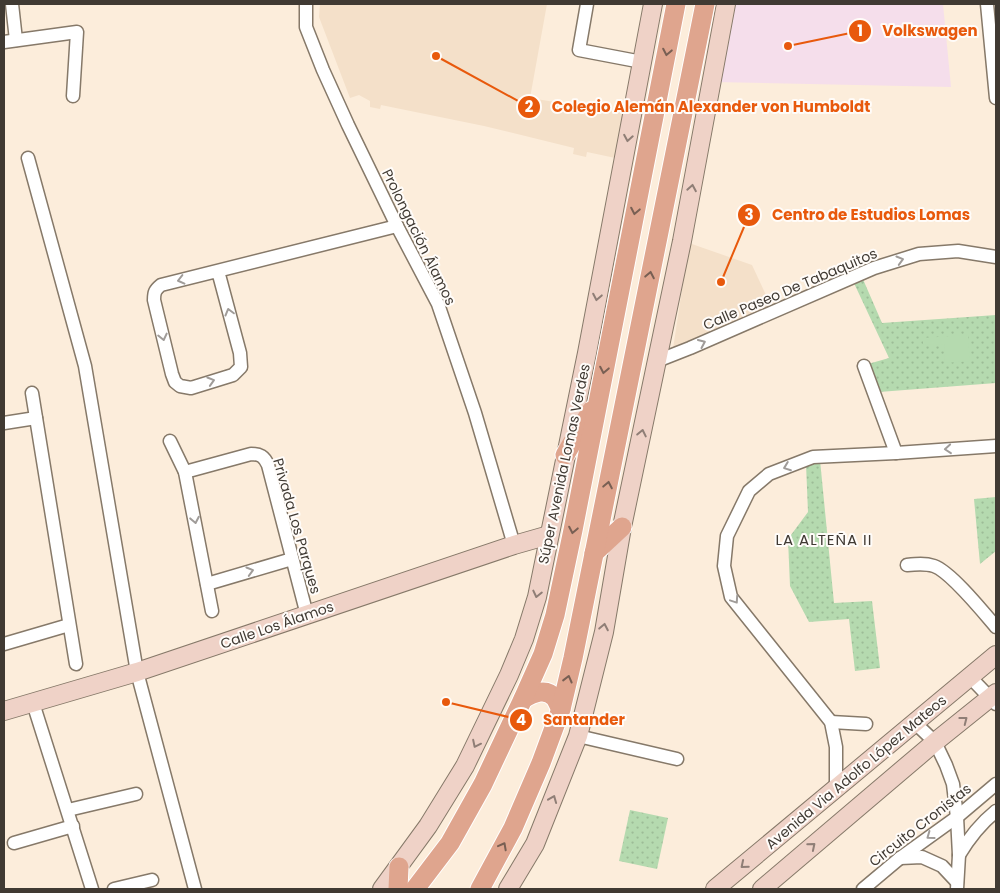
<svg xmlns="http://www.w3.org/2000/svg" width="1000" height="893" font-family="Poppins,sans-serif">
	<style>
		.commercial { fill: #f5deeb }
		.built { fill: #f4e0c9 }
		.park { fill: url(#park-dots) }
		.pitch { fill: #b5daaf }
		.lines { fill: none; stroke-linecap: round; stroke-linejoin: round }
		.street-casing { stroke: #867969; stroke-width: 15 }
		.secondary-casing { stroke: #867969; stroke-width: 20 }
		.primary-casing { stroke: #fff; stroke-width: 21 }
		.street { stroke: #fff; stroke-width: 12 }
		.secondary { stroke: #efd2c7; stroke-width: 18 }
		.primary { stroke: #dfa58e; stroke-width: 19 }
		.oneway { stroke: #785f53 }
		.oneway2 { stroke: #8f7e76 }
		.oneway3 { stroke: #a09c99 }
		.labels { text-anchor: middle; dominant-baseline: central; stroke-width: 4; stroke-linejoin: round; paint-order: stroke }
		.street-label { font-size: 14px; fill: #403a33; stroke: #fffcf9 }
		.neighbourhood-label { font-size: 15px; letter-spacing: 1px; fill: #403a33; stroke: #fffcf9 }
		.leader { fill: none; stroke: #e8590c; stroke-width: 2 }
		.callout-dot { fill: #e8590c; stroke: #fffcf9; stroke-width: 2 }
		.mark-label { font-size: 15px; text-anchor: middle; font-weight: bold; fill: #fff }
		.callout-label { font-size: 15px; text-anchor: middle; font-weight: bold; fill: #e8590c; stroke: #fffcf9; stroke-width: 4; stroke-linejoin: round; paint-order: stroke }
	</style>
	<defs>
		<pattern id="park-dots" width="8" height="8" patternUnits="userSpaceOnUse" patternTransform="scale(1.25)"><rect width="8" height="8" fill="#b5daaf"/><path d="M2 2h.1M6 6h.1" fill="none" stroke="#9dbc97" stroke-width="1.8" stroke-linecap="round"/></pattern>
	</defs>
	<rect width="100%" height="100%" fill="#fceddb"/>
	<!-- commercial -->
	<polygon class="commercial" points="730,4 943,4 951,87 714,82"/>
	<!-- built -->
	<g class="built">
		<polygon points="320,4 547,4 530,98 629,114 620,159 587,152 586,157 573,154 574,148 484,126 381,105 380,109 370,107 370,101 359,95 350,98 319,17"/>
		<polygon points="689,243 752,265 772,308 673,349"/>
	</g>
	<!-- park -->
	<g class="park">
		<polygon points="862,277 882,323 996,315 996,383 879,392 868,364 889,358 853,281"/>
		<polygon points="820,460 834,603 872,601 880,668 855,671 849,619 809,622 790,586 788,539 808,512 806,464"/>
		<polygon points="996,497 996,551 980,564 974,499"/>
		<polygon points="630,810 668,818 657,869 619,861"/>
	</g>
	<!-- pitch -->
	<polygon class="pitch" points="968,335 970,361 945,363 944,344 923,345 923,338"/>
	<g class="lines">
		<defs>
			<g id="street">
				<polyline points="12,4 16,40"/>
				<polyline points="306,4 306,27 323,70 348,125 397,226 438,304 475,413 514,545"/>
				<polyline points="587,4 579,50 642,62"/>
				<polyline points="987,4 996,98"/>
				<polyline points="4,42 77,32 73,96"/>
				<polyline points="28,158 85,366 137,672 195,889"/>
				<path d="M218 271 240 353 241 367 233 375 191 388 180 386 175 382 172 374 154 300C154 292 155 290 161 285L397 226"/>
				<polyline points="657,361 690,348 874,268 919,254 958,251 996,257"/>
				<polyline points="864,366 896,453"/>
				<polyline points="32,393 76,664"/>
				<polyline points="4,423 36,418"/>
				<polyline points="170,441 185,472 212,611"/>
				<path d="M185 472 251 454C260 454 264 456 268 465L307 615"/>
				<path d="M907 565C916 564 925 563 934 566 951 572 984 613 996 627"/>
				<polyline points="207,584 292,559"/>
				<polyline points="4,644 69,625"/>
				<polyline points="970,677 996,704"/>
				<polyline points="33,703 92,889"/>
				<polyline points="831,722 866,724"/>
				<polyline points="915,723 935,742 946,765 953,784 957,817 959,855 957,889"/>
				<polyline points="578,736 677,759"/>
				<polyline points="836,787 836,747 831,722 731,597 724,566 727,536 749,491 769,474 813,457 896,453 996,446"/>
				<polyline points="68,810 136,794"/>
				<polyline points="14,843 73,826"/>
				<path d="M959 855C969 838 980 824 996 811"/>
				<polyline points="900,858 922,857 942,866 957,882"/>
				<polyline points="114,889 152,880"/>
				<polyline points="863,889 900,858 957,817 996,784"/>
			</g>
			<g id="secondary">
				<polyline points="4,711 137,672 514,545 549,535"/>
				<polyline points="382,889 428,826 465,766 509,675 524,639 537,597 587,353 653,4"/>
				<polyline points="508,889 535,844 578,736 604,632 622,527 682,241 726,4"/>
				<polyline points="715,889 996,655"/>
				<polyline points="762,889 935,742 996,693"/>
			</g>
			<g id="primary">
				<polyline points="565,455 591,411"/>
				<polyline points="594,553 622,527"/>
				<path d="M523 699C533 693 546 687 555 698 557 701 559 706 561 709"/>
				<polyline points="398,889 399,867"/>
				<polyline points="415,889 450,843 483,784 523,699 543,654 555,615 573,530 676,4"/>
				<polyline points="480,889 513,828 541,763 561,709 573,658 705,4"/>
			</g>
		</defs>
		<!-- street casing -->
		<use href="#street" class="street-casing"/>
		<!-- secondary casing -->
		<use href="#secondary" class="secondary-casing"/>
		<!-- primary casing -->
		<use href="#primary" class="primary-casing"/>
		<!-- street -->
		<use href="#street" class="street"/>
		<!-- secondary -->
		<use href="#secondary" class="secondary"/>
		<!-- primary -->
		<use href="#primary" class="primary"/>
	</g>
	<!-- one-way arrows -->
	<defs><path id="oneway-chevron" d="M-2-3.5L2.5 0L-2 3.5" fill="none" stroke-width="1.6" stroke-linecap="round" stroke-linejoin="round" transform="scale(1.25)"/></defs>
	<g class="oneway">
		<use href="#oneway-chevron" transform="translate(667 52) rotate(101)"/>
		<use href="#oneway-chevron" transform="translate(635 211) rotate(101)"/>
		<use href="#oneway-chevron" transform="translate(650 275) rotate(-79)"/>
		<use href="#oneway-chevron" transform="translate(604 370) rotate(101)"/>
		<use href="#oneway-chevron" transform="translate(608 485) rotate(-79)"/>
		<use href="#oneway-chevron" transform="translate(573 530) rotate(101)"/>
		<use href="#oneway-chevron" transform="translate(568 679) rotate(-76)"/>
		<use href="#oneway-chevron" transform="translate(503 846) rotate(-62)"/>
	</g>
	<g class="oneway2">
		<use href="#oneway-chevron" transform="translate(628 138) rotate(100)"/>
		<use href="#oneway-chevron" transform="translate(692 188) rotate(-80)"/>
		<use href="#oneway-chevron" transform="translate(597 297) rotate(101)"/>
		<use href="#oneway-chevron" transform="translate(642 433) rotate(-78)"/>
		<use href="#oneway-chevron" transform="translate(537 594) rotate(103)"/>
		<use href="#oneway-chevron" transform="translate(604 627) rotate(-79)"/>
		<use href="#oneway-chevron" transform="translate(964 720) rotate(-38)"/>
		<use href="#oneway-chevron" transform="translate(476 744) rotate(116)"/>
		<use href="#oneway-chevron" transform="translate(553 799) rotate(-68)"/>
		<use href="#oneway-chevron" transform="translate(812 846) rotate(-40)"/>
		<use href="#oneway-chevron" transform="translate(744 865) rotate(140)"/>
	</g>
	<g class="oneway3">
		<use href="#oneway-chevron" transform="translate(900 260) rotate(-16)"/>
		<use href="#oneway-chevron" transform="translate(181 280) rotate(166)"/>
		<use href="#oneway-chevron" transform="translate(229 312) rotate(-105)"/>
		<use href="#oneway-chevron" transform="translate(163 337) rotate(77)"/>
		<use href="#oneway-chevron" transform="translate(702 343) rotate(-24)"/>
		<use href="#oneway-chevron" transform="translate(211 381) rotate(-17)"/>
		<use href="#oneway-chevron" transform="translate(948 449) rotate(175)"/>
		<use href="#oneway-chevron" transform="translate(787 467) rotate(159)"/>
		<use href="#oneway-chevron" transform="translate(195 520) rotate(79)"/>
		<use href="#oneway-chevron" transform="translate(250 571) rotate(-16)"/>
		<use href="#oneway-chevron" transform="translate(735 600) rotate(56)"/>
		<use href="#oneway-chevron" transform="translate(930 836) rotate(144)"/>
	</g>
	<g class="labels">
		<!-- street labels -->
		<g class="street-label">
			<text transform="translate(419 237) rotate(64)">Prolongación Álamos</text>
			<text transform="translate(790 289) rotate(-23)">Calle Paseo De Tabaquitos</text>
			<text transform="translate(564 464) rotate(-78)">Súper Avenida Lomas Verdes</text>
			<text transform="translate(297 526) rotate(74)">Privada Los Parques</text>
			<text transform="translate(277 625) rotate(-19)">Calle Los Álamos</text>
			<text transform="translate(856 772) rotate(-40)">Avenida Via Adolfo López Mateos</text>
			<text transform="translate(920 825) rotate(-38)">Circuito Cronistas</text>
		</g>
		<!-- neighbourhood labels -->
		<g class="neighbourhood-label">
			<text x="824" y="539">LA ALTEÑA II</text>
		</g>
	</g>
	<!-- callouts -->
	<path class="leader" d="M788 46L860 31M436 56L529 107M721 282L749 215M446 702L521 720"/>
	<g class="callout-dot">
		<circle cx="788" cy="46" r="5"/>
		<circle cx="436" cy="56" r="5"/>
		<circle cx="721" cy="282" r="5"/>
		<circle cx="446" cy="702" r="5"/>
		<circle cx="860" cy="31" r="12"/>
		<circle cx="529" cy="107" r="12"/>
		<circle cx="749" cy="215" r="12"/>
		<circle cx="521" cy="720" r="12"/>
	</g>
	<g class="mark-label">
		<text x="860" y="36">1</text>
		<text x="529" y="112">2</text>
		<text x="749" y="220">3</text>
		<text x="521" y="725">4</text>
	</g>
	<g class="callout-label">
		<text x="930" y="36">Volkswagen</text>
		<text x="711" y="112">Colegio Alemán Alexander von Humboldt</text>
		<text x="871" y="220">Centro de Estudios Lomas</text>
		<text x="584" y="725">Santander</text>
	</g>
	<!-- border -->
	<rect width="1000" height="893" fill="none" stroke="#403a33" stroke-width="10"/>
</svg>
